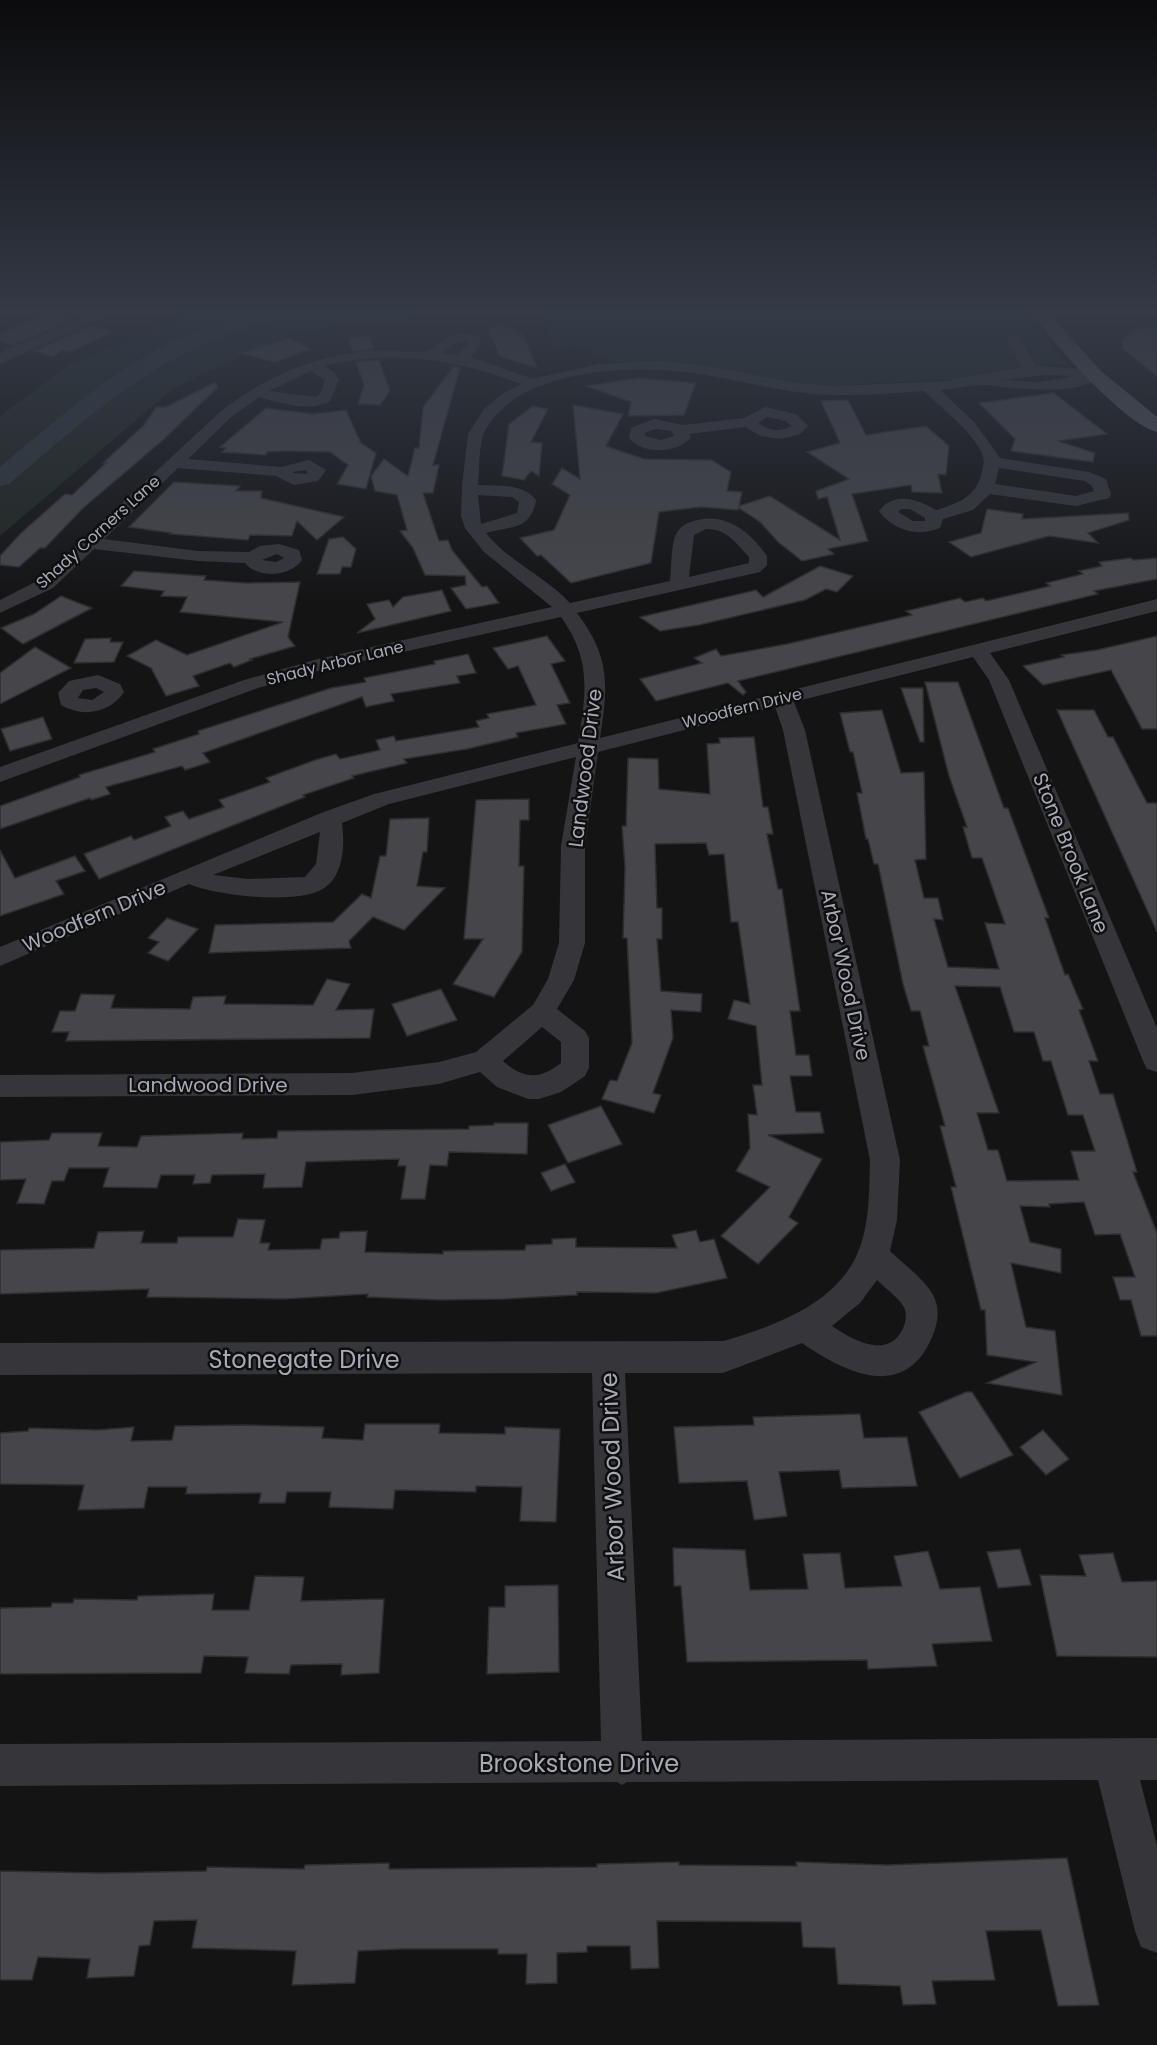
<svg xmlns="http://www.w3.org/2000/svg" width="1157" height="2045" font-family="Poppins,sans-serif">
	<style>
		.green { fill: #202722 }
		.lines { fill: none; stroke-linecap: round; stroke-linejoin: round }
		.river { fill: #30373e; fill-rule: evenodd }
		.building { fill: #46464a; stroke: #2e2e31; stroke-width: 1.5; fill-rule: evenodd }
		.minor { fill: #35353a; fill-rule: evenodd }
		.major { fill: #515258; fill-rule: evenodd }
		.labels { text-anchor: middle; dominant-baseline: central; stroke-width: 5; stroke-linejoin: round; paint-order: stroke }
		.far-street-label { font-size: 16px; fill: #a7a9b4; stroke: #0f0f10 }
		.street-label { font-size: 20px; fill: #a7a9b4; stroke: #0f0f10 }
		.near-street-label { font-size: 24px; fill: #a7a9b4; stroke: #0f0f10 }
	</style>
	<rect width="100%" height="100%" fill="#141415"/>
	<!-- green -->
	<g class="green">
		<polygon points="186,315 436,315 292,332 174,388 0,536 0,416 69,365"/>
		<polygon points="542,315 1027,315 1067,364 1014,368 960,379 825,386 796,384 678,362 614,362 579,346 553,347"/>
	</g>
	<g class="lines">
		<!-- river -->
		<path class="river" d="M245 315H280L277 319C162 348 96 410 9 484L0 486V467C74 405 149 338 245 315Z"/>
	</g>
	<!-- building -->
	<g class="building">
		<polygon points="47,315 71,321 12,345 0,341 0,334"/>
		<polygon points="500,324 522,333 537,368 500,356 488,329"/>
		<polygon points="90,326 114,332 71,352 63,350 53,357 34,351"/>
		<polygon points="1157,326 1157,376 1122,348 1122,340 1133,330"/>
		<polygon points="370,336 374,349 352,351 348,338"/>
		<polygon points="290,338 310,349 275,362 239,353"/>
		<polygon points="379,360 390,391 380,405 358,404 364,385 356,362"/>
		<polygon points="454,366 460,368 433,465 439,465 433,493 423,493 439,541 448,540 452,550 482,587 487,586 499,603 466,609 451,588 466,585 465,576 425,575 413,548 400,531 407,530 397,495 375,491 371,476 384,459 408,476 415,448 419,448 423,407"/>
		<polygon points="638,378 696,383 684,415 628,416 631,402 586,386"/>
		<polygon points="215,382 218,387 163,440 82,509 45,548 40,548 19,567 0,565 0,556 20,534 65,494 72,495 106,463 103,463 144,425 156,407 166,407"/>
		<polygon points="1054,393 1107,434 1058,441 1095,453 1093,462 1011,451 1015,439 979,403"/>
		<polygon points="848,400 866,435 926,426 949,446 946,475 938,474 942,493 912,492 911,485 852,494 868,541 828,549 834,554 802,561 778,542 760,522 739,508 738,510 701,507 659,512 651,563 571,583 541,555 537,556 520,538 554,530 570,495 552,484 562,468 580,479 573,405 623,414 606,446 644,459 712,460 731,472 727,491 742,492 739,506 770,496 840,540 827,497 818,499 816,491 849,479 807,452 840,443 821,401"/>
		<polygon points="533,406 548,409 531,442 542,443 539,476 531,471 524,480 502,476 509,424"/>
		<polygon points="266,408 313,414 346,410 361,443 376,453 366,489 337,484 348,465 330,452 285,451 267,452 266,455 222,452 226,448 220,447"/>
		<polygon points="174,482 240,486 236,491 262,491 261,498 344,517 317,540 297,521 292,536 250,535 248,540 170,534 171,533 129,527"/>
		<polygon points="987,509 1023,514 1022,519 1128,513 1129,520 1088,533 1098,543 1049,536 971,557 949,542 981,533"/>
		<polygon points="343,537 356,549 351,567 342,567 340,574 317,574 329,539"/>
		<polygon points="1131,558 1133,560 1157,558 1157,579 1094,591 1098,594 738,681 746,692 743,695 728,683 656,701 640,679 702,663 694,658 716,649 721,656 787,644 912,615 906,611 960,598 965,602 983,598 986,601 1050,586 1046,583 1083,574 1079,571 1102,566 1099,562"/>
		<polygon points="820,566 853,576 837,592 826,589 805,600 699,625 660,631 640,617 756,590 763,597"/>
		<polygon points="134,571 206,576 204,580 246,583 300,582 288,637 295,646 250,659 252,660 234,667 230,663 193,676 199,686 166,696 151,668 127,656 156,640 187,655 283,622 180,612 187,597 161,596 164,591 121,586"/>
		<polygon points="442,590 451,611 357,633 375,619 367,604 389,600 393,607 403,597"/>
		<polygon points="61,596 92,608 23,644 1,628 34,614"/>
		<polygon points="547,636 565,661 551,664 570,703 557,705 566,724 516,733 518,737 467,749 404,759 407,763 352,776 354,778 303,795 305,797 254,817 99,879 84,854 131,836 134,840 171,826 165,817 183,811 189,819 224,807 219,800 270,782 266,778 315,760 336,754 340,759 380,750 376,740 394,736 396,741 479,727 476,721 489,718 487,714 536,705 518,666 508,669 493,648"/>
		<polygon points="1157,636 1157,729 1142,729 1111,670 1043,685 1023,666 1064,657 1061,655 1097,650"/>
		<polygon points="111,638 110,642 123,642 114,662 74,663 85,639"/>
		<polygon points="35,647 71,668 0,704 0,673"/>
		<polygon points="468,654 476,673 457,676 460,683 391,694 394,701 366,707 362,697 203,753 210,762 185,770 182,766 106,787 110,794 91,800 90,798 0,829 0,806 80,777 79,775 155,752 153,749 199,734 198,731 331,688 366,682 364,678 435,664 434,661"/>
		<path d="M925 682H958L1004 808H1008L1049 918H1045L1065 975 1068 974 1083 1009 1079 1010 1098 1061H1089L1100 1094H1113L1137 1172H1133L1157 1233V1336H1141L1131 1300H1120L1113 1277H1135L1120 1234 1095 1235 1084 1202 1049 1204 1050 1207 1020 1206 1030 1242 1061 1249V1273L1011 1263 1026 1327 1055 1331 1062 1395 987 1383 1036 1362 987 1355 985 1310H981L951 1187H956L940 1126H945L923 1046H929L920 1011H911L903 984 878 864H874L868 839H866L857 793H862L853 752H850L840 713 882 710 901 773 924 772 926 859 915 860 924 898H938L943 920 934 919 948 967 999 969 985 923 1005 924 982 858H972L963 827H967L949 776ZM955 986 1000 987 1014 1032H1034L1043 1061H1051L1068 1115H1083L1095 1151H1071L1079 1180 1007 1181 998 1150H988L977 1113H999Z"/>
		<polygon points="901,688 923,688 924,742 920,742"/>
		<polygon points="1057,710 1094,710 1108,737 1113,737 1147,803 1157,803 1157,932"/>
		<polygon points="43,717 52,739 10,751 1,729"/>
		<polygon points="754,737 763,807 768,807 773,834 767,834 778,889 782,889 800,1011 790,1011 796,1055 809,1055 812,1076 790,1076 796,1112 820,1112 824,1133 768,1135 822,1159 789,1217 798,1223 758,1264 721,1236 770,1187 736,1171 750,1148 748,1114 757,1115 753,1085 762,1085 756,1026 728,1019 734,1000 750,1004 738,922 731,922 724,854 709,855 706,843 655,844 657,908 662,908 662,939 657,939 661,991 702,994 701,1012 671,1010 673,1038 653,1093 661,1095 654,1113 602,1099 610,1080 617,1081 632,1043 627,938 623,938 625,868 622,826 626,826 628,758 658,759 659,789 710,794 707,744 720,743 719,738"/>
		<polygon points="529,799 529,820 520,820 519,866 524,866 522,952 494,997 453,984 483,939 464,939 476,800"/>
		<polygon points="429,818 427,852 423,852 417,886 445,888 404,930 373,917 349,941 351,948 209,953 215,925 333,922 362,894 371,898 380,856 386,856 390,819"/>
		<polygon points="0,850 15,878 75,856 85,871 56,881 64,894 0,916"/>
		<polygon points="167,918 198,929 168,961 148,953 159,942 148,938"/>
		<polygon points="327,979 350,984 336,1010 374,1009 370,1038 66,1041 69,1032 52,1032 60,1011 75,1011 81,994 115,995 111,1008 190,1009 193,997 226,996 224,1004 313,1005"/>
		<polygon points="441,989 457,1020 407,1036 392,1004"/>
		<polygon points="601,1106 622,1144 568,1163 548,1125"/>
		<polygon points="494,1123 528,1123 527,1154 449,1152 447,1166 430,1165 425,1199 401,1199 406,1166 398,1166 399,1159 306,1162 302,1187 263,1188 265,1174 212,1175 210,1183 193,1184 195,1175 161,1175 157,1188 103,1187 109,1168 69,1168 64,1181 52,1181 44,1204 17,1203 26,1179 0,1180 0,1142 49,1140 52,1133 102,1133 98,1146 137,1147 141,1136 243,1133 242,1139 277,1138 278,1131 469,1129 469,1126 494,1125"/>
		<polygon points="565,1164 575,1182 551,1191 541,1173"/>
		<polygon points="238,1219 265,1220 260,1243 270,1243 268,1250 320,1249 322,1239 339,1238 340,1232 367,1231 365,1252 443,1254 443,1251 525,1250 526,1245 552,1244 552,1239 576,1238 576,1247 677,1248 672,1235 696,1230 700,1242 714,1239 727,1278 656,1293 577,1292 577,1295 504,1299 440,1300 367,1297 368,1294 284,1299 147,1297 149,1289 0,1294 0,1250 94,1248 98,1232 144,1231 141,1243 177,1243 178,1237 233,1237"/>
		<polygon points="966,1392 972,1392 1013,1455 960,1478 919,1412"/>
		<polygon points="860,1414 864,1438 907,1437 917,1486 842,1488 839,1470 779,1472 787,1516 754,1520 747,1481 679,1483 674,1427 754,1425 753,1417"/>
		<polygon points="365,1424 440,1424 439,1433 505,1434 505,1427 560,1429 556,1522 520,1521 522,1487 476,1486 476,1492 395,1490 393,1509 329,1507 331,1492 287,1492 285,1503 259,1503 261,1493 186,1494 187,1487 148,1487 144,1508 78,1510 84,1485 0,1484 0,1433 28,1431 29,1428 97,1430 134,1427 131,1441 172,1440 175,1426 246,1425 324,1427 322,1438 363,1440"/>
		<polygon points="1043,1430 1069,1459 1046,1475 1020,1447"/>
		<polygon points="673,1548 745,1550 750,1590 808,1589 803,1554 840,1553 845,1588 902,1586 894,1556 928,1551 940,1589 980,1587 992,1641 932,1644 937,1666 868,1669 867,1660 687,1662 681,1586 674,1586"/>
		<polygon points="1020,1549 1031,1585 998,1588 987,1552"/>
		<polygon points="1113,1553 1122,1582 1157,1581 1157,1657 1057,1656 1040,1575 1086,1576 1079,1555"/>
		<polygon points="255,1576 304,1577 301,1601 384,1599 379,1673 341,1675 342,1664 291,1665 289,1674 245,1673 248,1657 204,1656 201,1673 0,1674 0,1608 51,1607 52,1603 73,1603 74,1599 137,1600 138,1596 214,1594 212,1610 249,1610"/>
		<polygon points="558,1585 559,1672 487,1674 489,1607 505,1607 505,1586"/>
		<polygon points="1067,1858 1099,2005 1058,2006 1041,1930 986,1931 995,1980 932,1981 936,2004 903,2005 900,1986 838,1984 835,1948 803,1947 801,1922 657,1921 659,1968 631,1969 630,1946 587,1946 587,1952 557,1953 557,1983 526,1984 527,1954 498,1954 498,1949 402,1949 358,1951 355,1983 292,1985 296,1951 192,1948 197,1920 154,1921 150,1945 139,1946 134,1976 87,1978 90,1959 38,1957 32,1980 0,1980 0,1871 102,1873 206,1871 207,1867 304,1869 305,1865 389,1863 389,1869 597,1867 597,1864 679,1862 679,1865 797,1866 796,1862 887,1865"/>
	</g>
	<g class="lines">
		<!-- minor -->
		<g class="minor">
			<polygon points="91,315 109,315 0,364 0,354 7,349"/>
			<path d="M459 333 477 335 482 343 470 357 533 379 598 364 658 361 702 365 797 383 835 386 945 381 1022 367 1006 338 1013 334 1018 335 1036 366 1096 370 1103 374C1082 399 1010 387 982 385 968 385 954 389 940 390L975 423 1000 458 1089 472 1106 479 1111 494 1109 498 1076 506 990 494 973 510 943 519 940 528C917 537 894 531 879 511 894 491 918 499 936 510 956 504 975 498 981 475 982 470 985 463 983 457 977 435 941 408 924 391 882 394 839 398 797 392 759 387 722 376 685 372 624 365 517 370 485 431 478 445 480 470 478 485 498 486 523 483 536 500 531 530 512 526 486 533 509 562 545 576 570 603L670 581C672 567 670 542 678 531 683 524 690 522 698 520 727 513 751 533 767 556V565L760 572 577 613C611 658 608 685 600 738L1157 599V611L990 653 1009 680 1157 1028V1072L1147 1069 1143 1061 989 680 973 657 794 702 805 730 900 1160 897 1220 890 1251C903 1264 923 1278 932 1293 941 1308 938 1323 932 1337 905 1402 845 1373 802 1343L723 1373H625L642 1741 1157 1738V1780H1140L1157 1846V1953L1141 1947 1135 1931 1098 1780 627 1782 622 1785 617 1782 0 1786V1744L601 1741 592 1373 0 1375V1343L723 1341C772 1327 837 1304 858 1252 870 1224 869 1190 870 1160L783 730 775 707 598 752 585 846V943L574 980 557 1009 585 1031 589 1038V1068L585 1076 561 1092 539 1099H528L497 1087 480 1072 439 1084 352 1095 0 1097V1075L352 1073 439 1062 476 1052 533 1005 548 979 559 943 561 846 576 757 389 804 342 823C345 845 344 878 321 890 294 904 217 896 189 884L0 966V947L321 813 374 794 578 743C586 694 592 660 561 617L322 670 258 688 0 782V767L244 680 318 659 552 607 484 552 465 528 461 516 462 486 468 434 484 409 505 392 521 384C456 359 393 349 324 366L334 372 339 380 330 401C309 413 281 403 259 397L230 418 188 459 281 467 309 460 326 470 318 481 294 485 276 476 178 468 104 539 198 551 249 552 260 546 279 544 299 550 302 560C290 577 258 579 245 563L198 561 94 549 53 588 0 613V600L39 580 220 412C266 377 313 355 372 351 385 349 418 354 427 351 437 348 444 337 459 333ZM465 341 468 343 457 355 442 353 454 344ZM311 371 325 380 320 394 316 397 269 391ZM1043 375 1076 376 1039 382 1002 380ZM999 468 1085 481 1092 486 1094 491 1076 496 995 484ZM306 470 307 474 293 473V472ZM478 495 512 497 519 502 517 513 481 524ZM901 509H910L925 518V521H913L898 512ZM706 529C726 528 736 543 749 557V563L689 577 694 535ZM277 554 284 558 276 562 262 560ZM320 832 316 864 305 877 249 879 213 875ZM542 1027 561 1042V1063C540 1080 523 1079 503 1061ZM877 1280C885 1288 898 1297 904 1307 907 1314 906 1324 902 1330 887 1360 851 1339 832 1326L860 1303Z"/>
			<path d="M765 407 796 414 808 426 800 434 781 439 761 436 745 427 689 434 691 437C678 454 643 455 629 438L631 428 654 419 683 425 744 418ZM767 417 786 421 791 426C779 433 769 430 758 423ZM656 429 671 431 674 436 661 440 645 436V433Z"/>
			<path d="M98 675 120 684 124 692C110 713 83 718 61 705L58 693 69 681ZM96 688 104 692 92 700 78 698 83 690Z"/>
		</g>
		<!-- major -->
		<path class="major" d="M1034 315H1050L1101 371 1157 417V432C1125 424 1053 344 1034 315Z"/>
	</g>
	<!-- sky -->
	<linearGradient id="sky" x2="0" y2="1"><stop stop-color="#0b0b0c"/><stop offset="0.52" stop-color="#343a46"/><stop offset="1" stop-color="#343a46" stop-opacity="0"/></linearGradient>
	<rect width="1157" height="601" fill="url(#sky)"/>
	<g class="labels">
		<!-- far-street labels -->
		<g class="far-street-label">
			<text transform="translate(98 532) rotate(-42)">Shady Corners Lane</text>
			<text transform="translate(335 663) rotate(-14)">Shady Arbor Lane</text>
			<text transform="translate(742 708) rotate(-14)">Woodfern Drive</text>
		</g>
		<!-- street labels -->
		<g class="street-label">
			<text transform="translate(585 768) rotate(-83)">Landwood Drive</text>
			<text transform="translate(1071 853) rotate(68)">Stone Brook Lane</text>
			<text transform="translate(94 916) rotate(-23)">Woodfern Drive</text>
			<text transform="translate(846 975) rotate(78)">Arbor Wood Drive</text>
			<text x="208" y="1085">Landwood Drive</text>
		</g>
		<!-- near-street labels -->
		<g class="near-street-label">
			<text x="304" y="1359">Stonegate Drive</text>
			<text transform="translate(612 1477) rotate(-92)">Arbor Wood Drive</text>
			<text x="579" y="1763">Brookstone Drive</text>
		</g>
	</g>
</svg>
